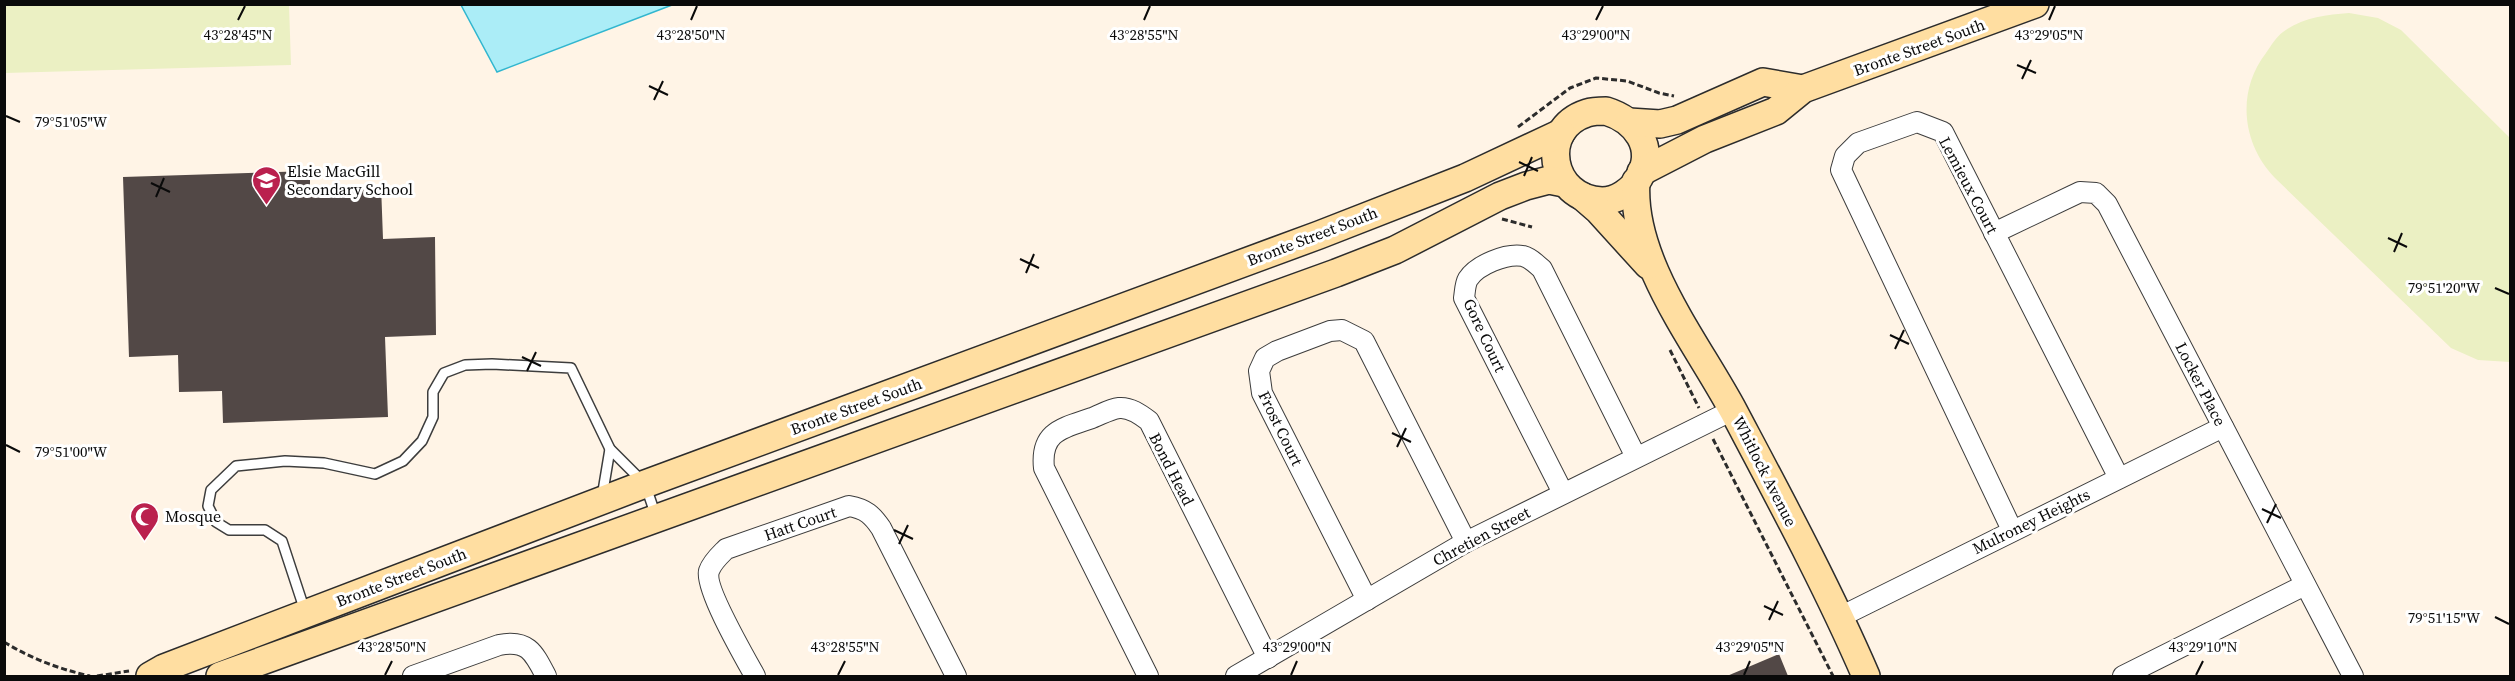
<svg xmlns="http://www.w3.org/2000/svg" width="2515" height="681" font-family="'Source Serif 4',serif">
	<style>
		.pitch { fill: #ebf0c3 }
		.water { fill: #abedf7; stroke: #31b6cf; stroke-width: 1.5 }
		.building { fill: #524846 }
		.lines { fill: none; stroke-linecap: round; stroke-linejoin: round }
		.lane-casing { stroke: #3d3d3d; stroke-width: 12 }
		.street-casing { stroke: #3d3d3d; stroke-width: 22 }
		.secondary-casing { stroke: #2c2c2c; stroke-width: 30 }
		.path { stroke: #2c2c2c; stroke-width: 3; stroke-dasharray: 6 3; stroke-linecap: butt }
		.lane { stroke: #fff; stroke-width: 9 }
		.street { stroke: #fff; stroke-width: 20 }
		.secondary { stroke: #ffdea1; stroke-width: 27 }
		.ticks { fill: none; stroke: #0a0a0a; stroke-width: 2 }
		.labels { text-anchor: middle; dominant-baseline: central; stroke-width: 6; stroke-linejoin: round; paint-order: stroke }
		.street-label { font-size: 16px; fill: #0a0a0a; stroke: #fff }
		.poi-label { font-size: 16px; fill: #0a0a0a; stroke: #fff; text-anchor: start }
		.ticks-label { font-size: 15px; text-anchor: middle; fill: #0a0a0a; stroke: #fff; stroke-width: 6; stroke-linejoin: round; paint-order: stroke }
	</style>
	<rect width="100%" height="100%" fill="#fff4e6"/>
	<!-- pitch -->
	<g class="pitch">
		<polygon points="4,5 289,5 291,65 5,73"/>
		<path d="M2349 13 2378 18 2401 30 2510 138V362L2478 360 2451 348 2275 178C2242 144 2236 92 2266 53 2271 46 2276 37 2283 32 2303 17 2326 15 2349 13Z"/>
	</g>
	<!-- water -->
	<polygon class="water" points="461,5 672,5 497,72"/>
	<!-- building -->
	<g class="building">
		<polygon points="310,171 310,188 381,185 383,239 435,237 436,335 385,337 388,417 223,423 222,391 179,392 178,355 129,357 123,177"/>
		<polygon points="1779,654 1788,676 1727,676"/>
	</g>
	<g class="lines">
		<defs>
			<g id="lane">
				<polyline points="602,497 610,449"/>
				<polyline points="305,611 282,541 265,530 229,530 216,522 208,506 211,490 236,466 285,461 324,463 375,474 403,461 422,441 433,417 433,392 444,373 465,365 492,364 571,368 610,449 645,484 656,516"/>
			</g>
			<g id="street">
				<polyline points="1994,233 2080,192 2096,193 2107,204 2353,676"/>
				<path d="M1563 493 1464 298C1465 292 1465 284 1468 279 1477 265 1506 253 1523 256 1531 258 1536 264 1542 269L1636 457"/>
				<polyline points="2012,530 1841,170 1845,156 1858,143 1917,122 1943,132 2119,478"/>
				<polyline points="1367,600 1262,393 1259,371 1265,358 1277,351 1330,331 1342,330 1364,341 1466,542"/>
				<polyline points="1840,617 2223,427"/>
				<path d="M413 676 499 645C528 639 534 653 546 676"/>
				<path d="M755 676C745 658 704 587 709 571 712 562 720 555 726 549L849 506C866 509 872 515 881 528L956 676"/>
				<path d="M1148 676 1044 468C1040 431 1063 428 1092 418 1100 415 1110 409 1119 408 1130 407 1140 414 1149 421L1268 658"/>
				<polyline points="1236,676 1466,542 1733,410"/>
				<polyline points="2123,676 2305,585"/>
			</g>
			<g id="secondary">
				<path d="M1606 111C1635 120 1657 147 1639 178 1632 191 1616 201 1602 201 1550 199 1537 129 1587 113 1593 111 1600 111 1606 111Z"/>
				<polyline points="1629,122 1660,124 1677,120 1763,82 1803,89"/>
				<polyline points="1641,172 1705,139 1776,111 1803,89 2035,4"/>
				<path d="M1636 181C1630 261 1698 344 1734 412 1780 499 1827 586 1866 676"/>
				<polyline points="1583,197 1598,210 1648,265"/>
				<polyline points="150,676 164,668 645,484 1319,235 1465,178 1561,133"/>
				<polyline points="220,676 1336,273 1395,250 1500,196 1526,186 1549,180 1564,183"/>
			</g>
		</defs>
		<!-- lane casing -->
		<use href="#lane" class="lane-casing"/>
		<!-- street casing -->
		<use href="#street" class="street-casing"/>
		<!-- secondary casing -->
		<use href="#secondary" class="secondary-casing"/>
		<!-- path -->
		<g class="path">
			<polyline points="1518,127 1570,88 1596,78 1627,81 1659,93 1674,96"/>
			<polyline points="1502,219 1532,227"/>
			<polyline points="1670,350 1699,408"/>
			<polyline points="1713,439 1833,676"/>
			<path d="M4 642C32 659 59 669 90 676"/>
			<polyline points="97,676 129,671"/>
		</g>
		<!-- lane -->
		<use href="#lane" class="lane"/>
		<!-- street -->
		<use href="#street" class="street"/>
		<!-- secondary -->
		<use href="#secondary" class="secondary"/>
	</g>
	<!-- ticks -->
	<path class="ticks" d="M238 20 245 6M691 20 697 6M1144 20 1150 6M1596 20 1603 6M2049 20 2055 6M2017 65 2036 73M2022 79 2031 60M649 86 668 95M654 100 663 81M6 116 20 122M1519 162 1538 171M1524 176 1532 157M151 183 170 192M156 197 164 178M2388 238 2407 247M2394 252 2402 233M1020 259 1039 268M1026 273 1034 254M2495 288 2509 294M1890 335 1909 344M1895 349 1904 330M522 357 541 366M527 371 536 352M1392 433 1411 442M6 445 20 452M1397 447 1406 428M2262 509 2281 518M2267 523 2276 504M894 530 913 539M899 544 908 525M1764 606 1783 615M2495 617 2509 624M1769 620 1778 601M385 675 392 661M838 675 845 661M1291 675 1297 661M1744 675 1750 661M2196 675 2203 661"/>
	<!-- icons -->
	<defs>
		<symbol id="school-pin" viewBox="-11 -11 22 30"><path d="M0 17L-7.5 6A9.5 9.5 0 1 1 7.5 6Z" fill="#ba214e" stroke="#fff"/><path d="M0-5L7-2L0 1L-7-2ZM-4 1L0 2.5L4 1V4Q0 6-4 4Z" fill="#fff"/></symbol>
		<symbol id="mosque-pin" viewBox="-11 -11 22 30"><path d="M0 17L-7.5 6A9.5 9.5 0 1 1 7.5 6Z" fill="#ba214e" stroke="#fff"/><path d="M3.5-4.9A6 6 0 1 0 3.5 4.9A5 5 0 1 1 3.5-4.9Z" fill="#fff"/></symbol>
	</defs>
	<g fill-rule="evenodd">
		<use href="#school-pin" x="250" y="164" width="33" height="45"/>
		<use href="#mosque-pin" x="128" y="500" width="33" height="45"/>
	</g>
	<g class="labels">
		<!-- street labels -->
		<g class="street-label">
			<text transform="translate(1919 47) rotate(-20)">Bronte Street South</text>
			<text transform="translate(1969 185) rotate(62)">Lemieux Court</text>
			<text transform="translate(1312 236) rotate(-21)">Bronte Street South</text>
			<text transform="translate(1485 335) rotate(65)">Gore Court</text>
			<text transform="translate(2201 384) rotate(63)">Locker Place</text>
			<text transform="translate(856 406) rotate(-20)">Bronte Street South</text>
			<text transform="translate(1281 428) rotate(64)">Frost Court</text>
			<text transform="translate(1172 469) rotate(63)">Bond Head</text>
			<text transform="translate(1765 471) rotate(63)">Whitlock Avenue</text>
			<text transform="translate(2031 521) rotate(-26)">Mulroney Heights</text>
			<text transform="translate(800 523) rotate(-19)">Hatt Court</text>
			<text transform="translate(1481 536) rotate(-28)">Chretien Street</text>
			<text transform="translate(401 577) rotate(-21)">Bronte Street South</text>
		</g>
		<!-- poi labels -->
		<g class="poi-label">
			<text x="287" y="171">Elsie MacGill<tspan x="287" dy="18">Secondary School</tspan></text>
			<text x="165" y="516">Mosque</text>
		</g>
	</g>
	<g class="ticks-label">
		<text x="238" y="40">43°28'45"N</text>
		<text x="691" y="40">43°28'50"N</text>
		<text x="1144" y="40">43°28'55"N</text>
		<text x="1596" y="40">43°29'00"N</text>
		<text x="2049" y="40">43°29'05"N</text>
		<text x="71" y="127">79°51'05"W</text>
		<text x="2444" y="293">79°51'20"W</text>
		<text x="71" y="457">79°51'00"W</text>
		<text x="2444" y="623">79°51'15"W</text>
		<text x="392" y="652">43°28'50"N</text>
		<text x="845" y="652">43°28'55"N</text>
		<text x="1297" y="652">43°29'00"N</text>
		<text x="1750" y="652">43°29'05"N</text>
		<text x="2203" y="652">43°29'10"N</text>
	</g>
	<!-- border -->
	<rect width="2515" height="681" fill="none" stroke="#0a0a0a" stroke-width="12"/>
</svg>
